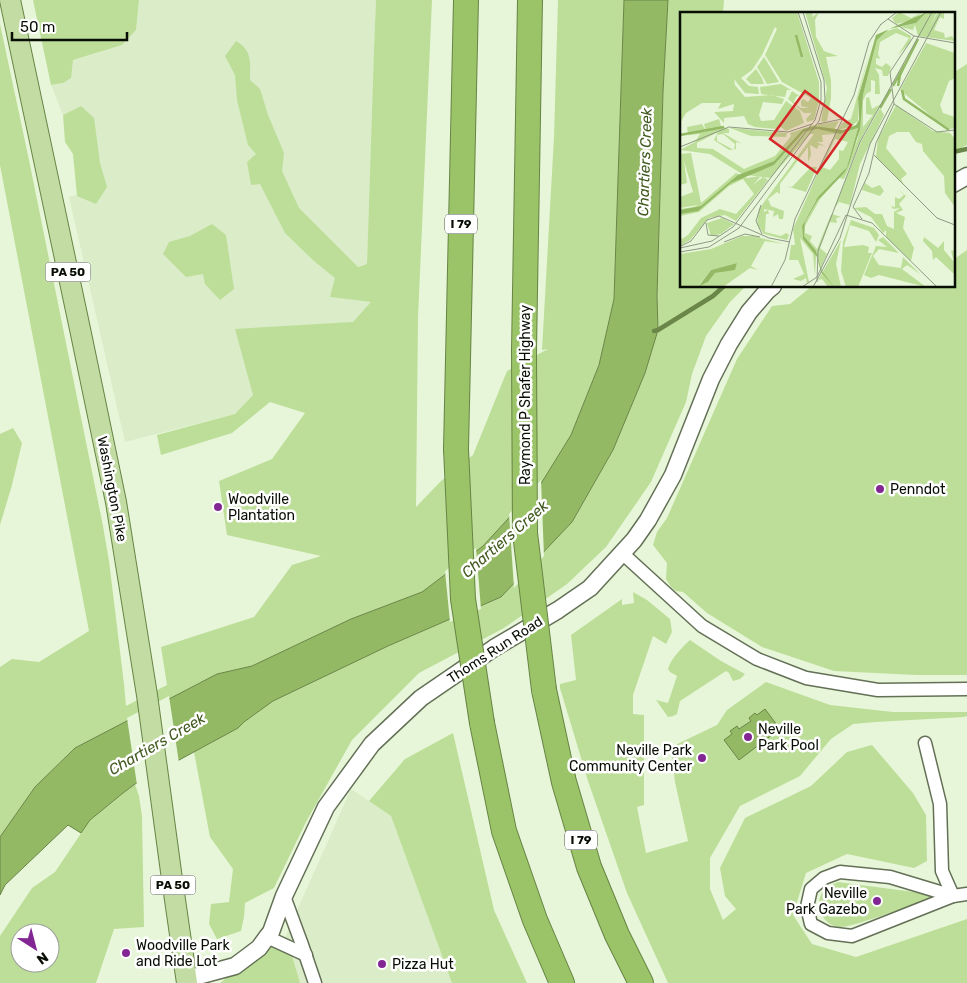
<svg xmlns="http://www.w3.org/2000/svg" width="967" height="983" font-family="Rubik,sans-serif">
	<style>
		.built { fill: #daecc8 }
		.green { fill: #bdde98; fill-rule: evenodd }
		.water { fill: #93b965; stroke: #6a8648 }
		.pier { fill: #e7f6d9 }
		.lines { fill: none; stroke-linecap: round; stroke-linejoin: round }
		.stream { stroke: #6a8648; stroke-width: 4.5 }
		.minor-casing { stroke: #637056; stroke-width: 15 }
		.tertiary-casing { stroke: #637056; stroke-width: 19 }
		.primary-casing { stroke: #678445; stroke-width: 22 }
		.motorway-casing { stroke: #678445; stroke-width: 26 }
		.minor { stroke: #fff; stroke-width: 12 }
		.tertiary { stroke: #fff; stroke-width: 16 }
		.primary { stroke: #c2dca4; stroke-width: 20 }
		.motorway { stroke: #9ac467; stroke-width: 24 }
		.motorway-bridge-casing { stroke: #678445; stroke-width: 26; stroke-linecap: butt }
		.motorway-bridge { stroke: #9ac467; stroke-width: 24 }
		.poi-dot { fill: #812692; stroke: #fff; stroke-width: 2 }
		.labels { text-anchor: middle; dominant-baseline: central; stroke-width: 5; stroke-linejoin: round; paint-order: stroke }
		.shield { fill: #fff; stroke: #535650; stroke-width: 1 }
		.shield-label { font-size: 12px; font-weight: bold; fill: #090e05 }
		.street-label { font-size: 14px; fill: #090e05; stroke: #fff }
		.poi-label { font-size: 14px; fill: #090e05; stroke: #fff; text-anchor: start }
		.water-label { font-size: 15px; font-style: italic; fill: #415a1f; stroke: #fff }
		.inset-river { fill: none; stroke: #93b965; stroke-width: 2.5 }
		.inset-road { fill: none; stroke: #8e9984; stroke-width: 1 }
		.view { fill: #d62828; fill-opacity: 0.15; stroke: #d62828; stroke-width: 2.5 }
		.inset-edge { fill: none; stroke: #090e05; stroke-width: 2.5 }
	</style>
	<rect width="100%" height="100%" fill="#e7f6d9"/>
	<!-- built -->
	<g class="built">
		<polygon points="139,0 376,0 374,49 367,264 352,268 330,297 371,302 390,408 253,395 235,414 125,442 69,197 106,187 100,163 81,106 63,115 51,85 63,83 73,60 122,45 136,30"/>
		<polygon points="351,789 391,816 452,983 242,983 279,951"/>
	</g>
	<!-- green -->
	<g class="green">
		<polygon points="33,0 139,0 136,30 122,45 73,60 71,78 63,83 51,85"/>
		<path d="M376 0H432L418 318 416 507 441 481 473 455 507 371 548 349 542 350 554 137 558 0H624L614 299 599 365 571 435 542 482 483 546 422 592 351 619 252 666 217 674 75 748 35 787 0 837V667L12 659 39 662 89 631 0 165V24L29 160 103 526 109 561 124 684 126 706 167 685 161 647 254 617 292 565 321 556 227 535 219 481 272 459 305 413 270 402 232 433 161 455 157 435 235 414 253 395 235 329 353 322 371 302 330 297 335 278 314 261 285 233 260 184 251 185 247 162 256 154 248 145 237 100 235 75 225 56 236 41C253 51 250 63 250 80L260 89 268 115 284 153 282 171 299 208 358 267 367 264 374 49Z"/>
		<polygon points="668,0 724,0 723,14 681,14 681,286 746,286 730,302 706,336 692,374 686,402 651,482 606,547 567,584 504,628 419,673 352,740 306,822 274,888 245,903 244,917 241,931 217,939 209,924 211,904 229,902 233,869 210,837 194,752 238,728 244,722 273,701 388,646 501,597 572,522 613,450 645,373 658,330 657,296 663,92"/>
		<polygon points="967,64 967,145 953,152 953,73"/>
		<polygon points="81,106 94,118 100,163 107,187 96,204 77,196 73,154 65,142 63,115"/>
		<polygon points="212,224 226,235 234,289 220,300 205,284 203,274 186,277 163,254 169,242 190,236"/>
		<polygon points="967,250 967,675 916,675 834,671 762,647 707,613 683,592 676,591 671,587 666,579 667,563 653,545 657,532 667,518 737,359 772,306 790,304 812,286 953,286 953,260"/>
		<polygon points="13,428 22,443 12,485 0,525 0,434"/>
		<polygon points="633,592 647,600 670,619 672,632 666,644 653,636 633,695 633,714 644,715 644,805 637,807 646,853 688,841 675,782 671,747 717,725 727,710 766,682 830,705 893,712 967,712 967,716 964,717 876,722 853,724 831,739 800,776 740,806 710,858 710,889 723,920 736,909 725,896 720,868 745,818 811,786 847,752 872,745 913,793 926,815 927,861 914,868 847,854 806,873 793,915 812,944 856,957 967,919 967,983 668,983 627,893 588,781 560,688 560,684 576,680 571,635 622,599 622,605 634,603"/>
		<path d="M690 640 721 661 745 674 740 679 733 681 729 673 726 671 680 701 677 714 673 716 668 717 656 700 668 703 677 676 670 672 668 669C671 658 682 648 690 640Z"/>
		<polygon points="453,733 494,910 527,983 452,983 391,816 369,801 405,759"/>
		<path d="M135 784 139 796 142 816 144 927 114 929 96 983H0V936L32 888 55 872 90 820 123 793ZM20 933H50V963H20Z"/>
		<path d="M838 882 929 894 931 896 927 900C910 906 892 912 875 918 864 921 853 926 841 927 821 927 811 900 827 887 830 885 835 884 838 882Z"/>
		<polygon points="272,946 292,956 300,983 220,983 241,966"/>
	</g>
	<!-- water -->
	<g class="water">
		<polygon points="624,0 668,0 663,92 657,296 658,330 645,373 613,450 572,522 501,597 388,646 273,701 244,722 238,728 135,784 123,793 90,820 81,833 68,825 5,885 0,895 0,837 35,787 75,748 217,674 252,666 351,619 422,592 483,546 542,482 571,435 599,365 614,299"/>
		<polygon points="765,709 780,729 739,760 724,740 732,734 730,731 737,726 739,729 751,721 749,718 755,713 757,715"/>
	</g>
	<!-- pier -->
	<g class="pier">
		<polygon points="541,480 544,556 514,588 509,514"/>
		<polygon points="476,548 481,609 450,622 445,571"/>
		<polygon points="169,696 179,763 137,785 127,718"/>
	</g>
	<g class="lines">
		<!-- stream -->
		<g class="stream">
			<polyline points="953,152 967,149"/>
			<polyline points="654,331 658,330 713,296 724,286"/>
		</g>
		<defs>
			<g id="minor">
				<polyline points="622,553 702,626 757,659 806,678 878,690 967,689"/>
				<polyline points="925,743 940,804 942,871 953,896"/>
				<polyline points="284,896 301,942 315,983"/>
				<polyline points="953,896 890,877 840,872 824,878 811,889 807,907 811,924 828,933 852,936 953,896 967,894"/>
				<polyline points="267,937 306,955"/>
			</g>
			<g id="tertiary">
				<polyline points="953,184 967,176"/>
				<polyline points="187,979 235,966 259,948 267,937 271,932 284,896 326,807 372,744 421,698 494,648 558,610 590,588 634,540 648,520 673,475 711,379 729,344 749,312 767,291 773,286"/>
			</g>
			<polyline id="primary" points="10,0 80,329 116,502 147,695 172,879 187,983"/>
			<g id="motorway">
				<polyline points="524,350 530,0"/>
				<polyline points="456,449 466,0"/>
				<polyline points="544,690 564,782 589,867 617,935 641,983"/>
				<polyline points="482,723 504,831 535,920 562,983"/>
			</g>
		</defs>
		<!-- minor casing -->
		<use href="#minor" class="minor-casing"/>
		<!-- tertiary casing -->
		<use href="#tertiary" class="tertiary-casing"/>
		<!-- primary casing -->
		<use href="#primary" class="primary-casing"/>
		<!-- motorway casing -->
		<use href="#motorway" class="motorway-casing"/>
		<!-- minor -->
		<use href="#minor" class="minor"/>
		<!-- tertiary -->
		<use href="#tertiary" class="tertiary"/>
		<!-- primary -->
		<use href="#primary" class="primary"/>
		<!-- motorway -->
		<use href="#motorway" class="motorway"/>
		<defs>
			<g id="motorway-bridge">
				<polyline points="524,350 525,533 544,690"/>
				<polyline points="456,449 463,599 482,723"/>
			</g>
		</defs>
		<!-- motorway-bridge casing -->
		<use href="#motorway-bridge" class="motorway-bridge-casing"/>
		<!-- motorway-bridge -->
		<use href="#motorway-bridge" class="motorway-bridge"/>
	</g>
	<!-- markers -->
	<g class="poi-dot">
		<circle cx="880" cy="489" r="5"/>
		<circle cx="218" cy="507" r="5"/>
		<circle cx="748" cy="737" r="5"/>
		<circle cx="702" cy="758" r="5"/>
		<circle cx="877" cy="901" r="5"/>
		<circle cx="126" cy="953" r="5"/>
		<circle cx="382" cy="964" r="5"/>
	</g>
	<g class="labels">
		<!-- shield labels -->
		<g class="shield">
			<rect x="445" y="214.5" width="32" height="19" rx="4"/>
			<rect x="45.5" y="262.5" width="45" height="19" rx="4"/>
			<rect x="565" y="830.5" width="32" height="19" rx="4"/>
			<rect x="150.5" y="875.5" width="45" height="19" rx="4"/>
		</g>
		<g class="shield-label">
			<text x="461" y="224">I 79</text>
			<text x="68" y="272">PA 50</text>
			<text x="581" y="840">I 79</text>
			<text x="173" y="885">PA 50</text>
		</g>
		<!-- street labels -->
		<g class="street-label">
			<text transform="translate(525 395) rotate(-90)">Raymond P Shafer Highway</text>
			<text transform="translate(112 489) rotate(79)">Washington Pike</text>
			<text transform="translate(495 650) rotate(-33)">Thoms Run Road</text>
		</g>
		<!-- poi labels -->
		<g class="poi-label">
			<text x="890" y="489">Penndot</text>
			<text x="228" y="499">Woodville<tspan x="228" dy="16">Plantation</tspan></text>
			<text x="758" y="729">Neville<tspan x="758" dy="16">Park Pool</tspan></text>
			<text x="692" y="750" text-anchor="end">Neville Park<tspan x="692" dy="16">Community Center</tspan></text>
			<text x="867" y="893" text-anchor="end">Neville<tspan x="867" dy="16">Park Gazebo</tspan></text>
			<text x="136" y="945">Woodville Park<tspan x="136" dy="16">and Ride Lot</tspan></text>
			<text x="392" y="964">Pizza Hut</text>
		</g>
		<!-- water labels -->
		<g class="water-label">
			<text transform="translate(645 162) rotate(-88)">Chartiers Creek</text>
			<text transform="translate(505 539) rotate(-41)">Chartiers Creek</text>
			<text transform="translate(157 744) rotate(-30)">Chartiers Creek</text>
		</g>
	</g>
	<!-- overview -->
	<g transform="translate(680 12)">
		<rect width="275" height="275" fill="#e7f6d9"/>
		<path d="M0 0H117L139 70V89L134 108 127 110 126 107 135 97 131 101H124L108 87 112 79 121 85 117 84 114 89 116 93 121 96H129L121 94V89L123 87 128 90 131 86 102 70 85 43 97 17 95 15 82 43 72 58 61 66 69 74 78 75 79 82 65 81 54 67 55 73 65 85 92 83 104 87 102 92 83 90 79 103 81 109 94 108 106 89 120 99 124 111 106 119 101 115 95 117 75 115 68 112 64 104 44 106V111L34 100 53 99 54 92 38 97 41 91H22L6 101 0 111ZM125 0H133L132 5 139 0 135 8 136 25 144 39 158 44 146 45 151 68V86L147 109 144 110 141 109 147 76ZM219 0 231 6 243 0 232 8 216 12 212 6ZM247 0H257L249 16 258 0H264V7L260 5 254 18 264 21 265 26 272 24 275 29 238 24 235 13 233 18 220 15 236 11ZM217 16 231 24 230 31 218 43 229 26 216 21 200 30 198 42 200 47 196 46V52L202 55 206 51 211 55 208 64H203L202 58 195 56 199 63 200 82H195V69L191 68V79L186 82 183 89V115L193 103 186 102V86L189 85 192 97 201 92 183 123 166 163 164 167 159 166 140 187 125 214V221L132 224 130 229 137 237 150 205 152 202 161 205 156 206 157 211 150 210 140 236 147 242 141 255 136 239 124 224 125 210 138 188 155 167 165 160 178 126 183 83 197 28 207 19ZM246 31 275 41V66L269 69 260 93 263 101 275 105V116L270 117 257 109 220 78ZM190 38 178 86V109L170 115 158 118 162 111 171 107ZM84 45 86 48 99 70 87 72 77 55ZM76 57 82 66 84 72H71L66 67ZM101 72 111 78H107L105 85 81 82 80 75ZM216 93 253 119 270 121 275 127V195L265 181 264 164 243 139 242 132 236 130 229 120H217L209 124 206 136 227 162 221 167 224 173 241 190 196 145 198 127ZM200 96 204 103 180 152 170 193 159 190 154 197 181 130ZM39 107 41 114 49 117V121H43L62 132 56 130V137L49 138 34 128 38 120 17 131V136L33 137 64 157 95 144 111 124 110 121 134 113 159 109 154 118 134 114 123 117 94 149 62 162 30 142 0 138 15 130 20 122 8 123 7 115 22 112 26 119 24 112ZM43 122 55 132 54 138 37 129V123ZM50 116H52L107 121 106 125 71 124ZM178 116 167 155 135 190 122 214 123 227 136 243 135 264 133 242 120 226 129 270 127 271 126 266 121 269 113 267 124 262 118 248H109L111 233H115L113 217 155 122 142 123 143 130H137L145 134 139 133 137 137 130 133 131 143 128 150V135L100 172V182L97 180 88 187 91 194 104 199 103 207H99L98 202 93 205 94 199 84 197V200L88 198 89 202H86L85 220 101 224 106 221 109 223 107 228 84 222 77 212 79 197 134 122H130L90 166 67 163 94 153 124 120 137 117 160 122ZM155 127 168 130 163 139 159 138V147L150 158 142 155ZM11 141 21 191 56 161 67 166 81 164 73 173 83 165 88 168 56 209 45 203 29 206 10 228 0 234V224L2 227 8 223 21 206 40 197 56 202 74 182 63 167 49 174 19 200 0 204V197L14 195 18 193 0 196V185L13 180 4 149 7 171 0 173V142ZM131 155H137L126 180 106 174 112 175ZM185 171 192 176 200 173 204 179 200 184 182 178ZM218 177 226 184 219 192 223 198 216 201 225 205 223 216 234 236 231 249 206 225V218L203 221 191 205 173 196 186 195 195 202H202L207 214 214 217V200L220 196 213 197 211 194 215 195V185L219 187 224 183ZM42 206 54 212 41 222 31 224 27 211ZM171 208 194 216 199 223 196 230 189 219 170 213 164 235 183 233 189 235 188 241H192L178 275H166L161 259 163 230ZM62 224H74L104 232 85 229 71 254 78 258 70 256 43 275H0V242L31 237ZM57 251 55 257 35 261 28 270 19 273 31 258ZM203 225 219 241 199 237 193 244 199 253 221 256 223 245 240 262 227 253 222 257 246 275 199 263 191 266 184 263 196 234 207 235 198 228ZM244 225 258 236 264 229V238L274 250 271 239 275 238V263L256 245 253 248 252 239 243 229ZM161 228 156 252 161 275H148L142 267 138 268Z" fill="#bdde98" fill-rule="evenodd"/>
		<path d="M247 0 236 11 209 17 197 28 183 83 180 117 169 152 165 160 138 188 125 210 124 224 136 239 142 259 154 275 141 260 137 245 123 227 122 214 138 185 167 155 178 116 160 122 137 117 124 120 94 153 51 171 18 199 0 202V198L21 194 58 163 94 149 123 117 134 114 163 118 176 113 179 108 178 86 196 23ZM57 251 55 258 35 261 28 270 19 274 31 258Z" fill="#93b965"/>
		<path class="inset-river" d="M116 23 122 45M213 74 225 52M218 74 220 63 238 27M222 78 224 87 269 118M200 96 211 77M0 123 44 115"/>
		<path class="inset-road" d="M208 7 234 24 275 31M200 13 217 0M214 92 257 120 275 118M138 112 162 107M0 135 49 115 108 120 132 112M194 143 257 206 275 213M81 193 76 209 82 222M182 207 173 195 189 161 196 131 214 92 210 60 234 24M26 211 28 223 39 224M44 230 65 222 80 225M1 234 11 229 27 208 39 204 89 226 110 230M0 236 32 229 53 215 135 108 141 88V70L118 0M0 240 29 235 59 216 139 109 145 88 144 68 123 0M137 270 138 239 180 130 252 0M91 275 105 248 115 207 174 83 189 30 201 12M122 275 137 265 166 203 192 211 257 275M133 275 160 226 190 132 261 0"/>
		<path class="view" d="M125 79 171 113 137 161 90 127Z"/>
		<rect width="275" height="275" class="inset-edge"/>
	</g>
	<!-- north arrow -->
	<g transform="translate(35 948) rotate(144)"><circle r="24" fill="#ffffff" stroke="#9d9f9b"/>
	<path d="M0-4L9 19L0 12L-9 19Z" fill="#812692"/>
	<text y="-8" font-size="14" font-weight="bold" text-anchor="middle" fill="#090e05">N</text>
	</g>
	<!-- scale -->
	<path d="M12 32v8h115v-8" fill="none" stroke="#090e05" stroke-width="2.5"/>
	<text x="20" y="32" font-size="15" fill="#090e05" stroke="#ffffff" stroke-width="4" paint-order="stroke">50 m</text>
</svg>
